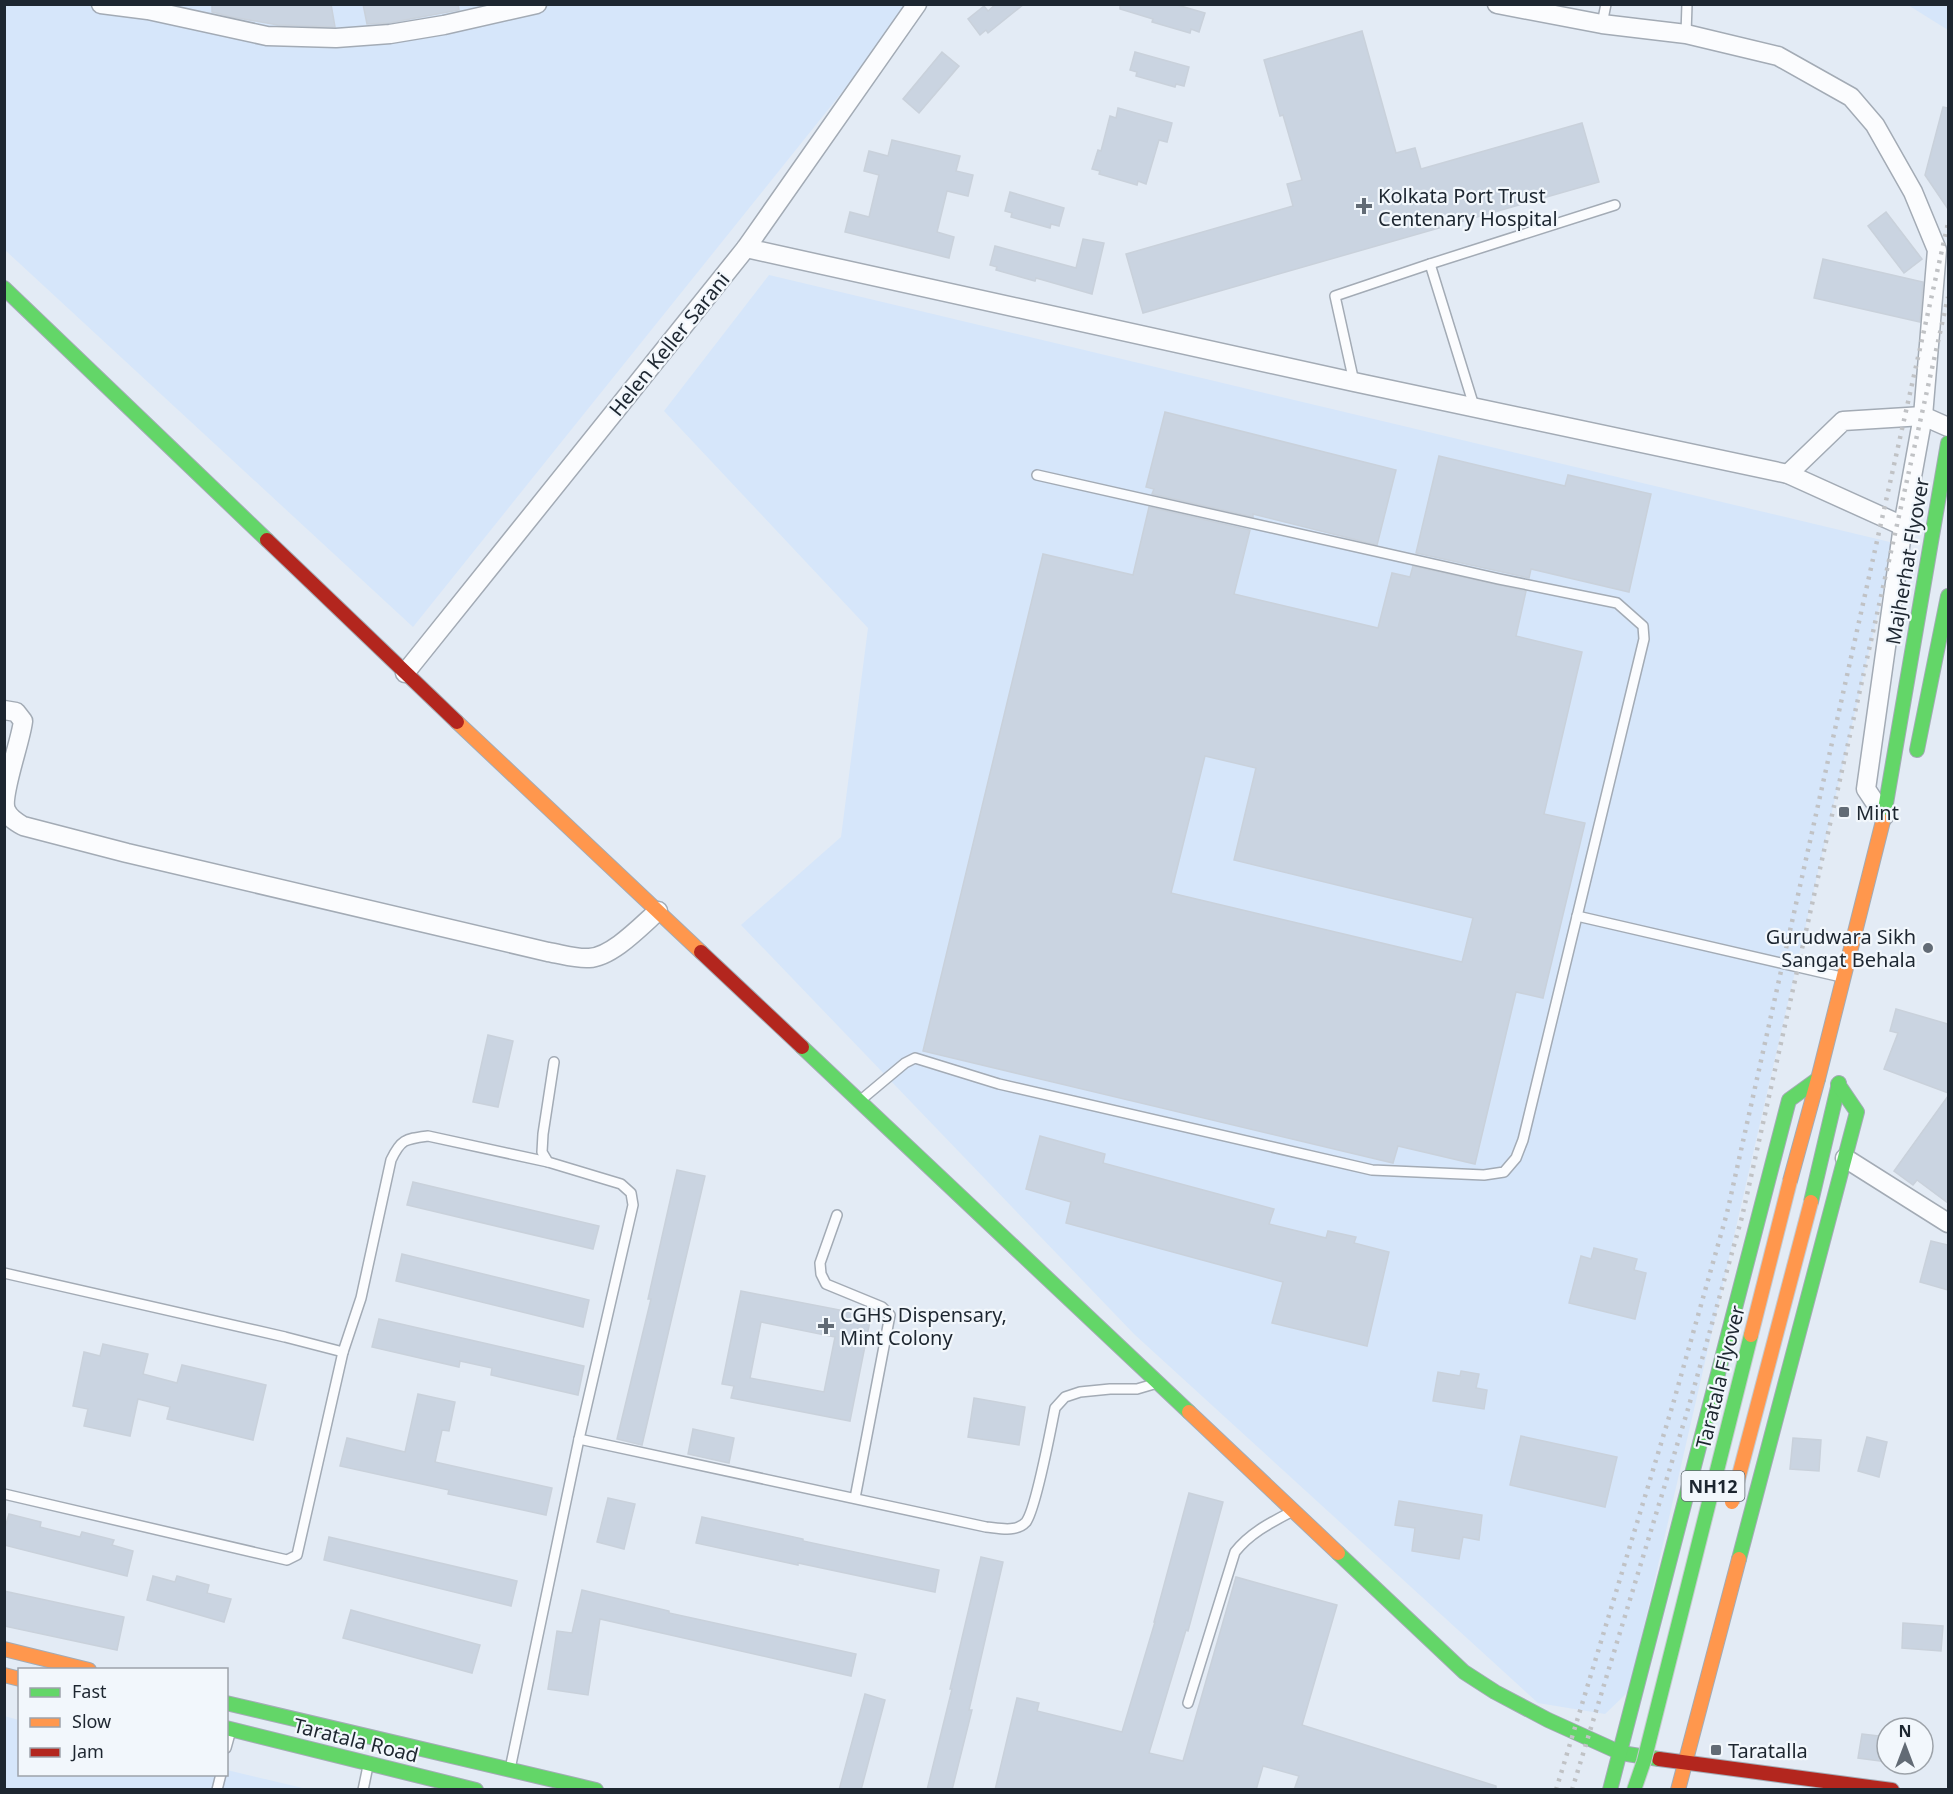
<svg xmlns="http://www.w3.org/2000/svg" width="1953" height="1794" font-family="'Noto Sans',sans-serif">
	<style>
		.built { fill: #d6e6fa }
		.building { fill: #cad4e1; stroke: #c9d1db; stroke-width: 1.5; fill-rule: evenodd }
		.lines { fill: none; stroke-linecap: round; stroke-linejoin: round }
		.lane-casing { stroke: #a3abb5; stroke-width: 12 }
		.street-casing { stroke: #a3abb5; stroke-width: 21 }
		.fast-casing { stroke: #a3abb5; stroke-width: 16 }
		.slow-casing { stroke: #a3abb5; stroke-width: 16 }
		.jam-casing { stroke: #a3abb5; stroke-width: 16 }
		.lane { stroke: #fbfcfe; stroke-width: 9 }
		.street { stroke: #fbfcfe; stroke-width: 18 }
		.fast { stroke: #63d668; stroke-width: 14 }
		.slow { stroke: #ff974d; stroke-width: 14 }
		.jam { stroke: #b3261e; stroke-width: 14 }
		.rail { stroke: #c0c2c5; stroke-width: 4.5; stroke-dasharray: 3 6; stroke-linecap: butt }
		.fast-bridge-casing { stroke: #c3c8ce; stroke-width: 16; stroke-linecap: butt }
		.slow-bridge-casing { stroke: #c3c8ce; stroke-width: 16; stroke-linecap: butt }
		.fast-bridge { stroke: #63d668; stroke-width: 14 }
		.slow-bridge { stroke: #ff974d; stroke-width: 14 }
		.poi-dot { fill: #626b75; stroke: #f2f7fc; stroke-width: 2 }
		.labels { text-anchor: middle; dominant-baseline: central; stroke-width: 4.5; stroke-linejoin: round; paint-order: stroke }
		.shield { fill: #f2f7fc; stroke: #5d656d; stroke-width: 1.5 }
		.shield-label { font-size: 18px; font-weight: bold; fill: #1d2630 }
		.poi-label { font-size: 20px; fill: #1d2630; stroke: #f2f7fc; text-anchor: start }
		.street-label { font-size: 20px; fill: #1d2630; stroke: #f2f7fc }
	</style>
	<rect width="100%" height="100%" fill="#e3ebf5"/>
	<!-- built -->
	<g class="built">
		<polygon points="4,5 912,5 413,627 5,250"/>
		<polygon points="1908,5 1948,5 1948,30"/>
		<polygon points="769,275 1894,543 1629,1691 1605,1714 1538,1703 1134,1334 741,925 841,837 868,628 664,411"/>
		<polygon points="4,1716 19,1720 20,1774 226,1774 227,1770 307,1789 5,1789"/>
	</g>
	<!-- building -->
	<g class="building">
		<polygon points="212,4 331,4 335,27 278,25 232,17 212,12"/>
		<polygon points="363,4 458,4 459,10 389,23 367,24"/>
		<polygon points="996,4 1024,4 988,33 986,30 980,35 968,19 984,6 988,11"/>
		<polygon points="1120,4 1174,4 1205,13 1199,32 1191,29 1190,33 1152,22 1153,19 1120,9"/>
		<polygon points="1362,31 1396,153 1415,148 1421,169 1582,123 1599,182 1143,313 1126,254 1293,206 1287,184 1302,180 1283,115 1280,116 1264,60"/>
		<polygon points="942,52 959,66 919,113 903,99"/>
		<polygon points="1135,52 1189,67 1184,86 1176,84 1175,87 1136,76 1137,72 1130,70"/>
		<polygon points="1943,107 1948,108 1948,209 1925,175"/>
		<polygon points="1118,108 1172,123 1167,142 1159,140 1146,184 1138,181 1137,185 1099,174 1100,171 1092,169 1098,150 1101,151 1110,116 1116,118"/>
		<polygon points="892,140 960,156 956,171 973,175 968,196 947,191 937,232 954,237 949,258 845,232 850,212 869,217 879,175 864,171 869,151 888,156"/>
		<polygon points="1010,192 1064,208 1059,226 1051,224 1050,228 1011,217 1012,213 1005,211"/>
		<polygon points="1886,212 1922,259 1904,273 1868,226"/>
		<polygon points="1083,239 1104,243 1092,294 1036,278 1035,281 996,270 997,267 990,265 995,246 1076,268"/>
		<polygon points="1823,259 1923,282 1920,322 1814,298"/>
		<polygon points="1165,412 1396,470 1377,545 1253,514 1253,517 1152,494 1154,489 1146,487"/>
		<polygon points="1439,456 1565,486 1568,475 1651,494 1629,592 1531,569 1529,578 1416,553"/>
		<path d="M1149 507 1250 530 1234 594 1378 628 1392 573 1410 577 1413 566 1526 591 1516 636 1582 652 1544 814 1585 823 1543 998 1516 992 1475 1164 1398 1146 1393 1163 923 1051 1043 554 1133 575ZM1205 756 1256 768 1234 860 1473 918 1462 962 1171 893Z"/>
		<polygon points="1896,1009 1948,1024 1948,1093 1884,1069 1898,1033 1890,1031"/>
		<polygon points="488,1035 513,1041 498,1107 473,1102"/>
		<polygon points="1948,1096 1948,1203 1917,1180 1913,1185 1894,1171"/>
		<polygon points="1040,1136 1105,1154 1103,1163 1274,1209 1269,1224 1326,1238 1328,1231 1356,1237 1354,1243 1389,1252 1367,1346 1272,1323 1283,1282 1066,1223 1071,1202 1026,1189"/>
		<polygon points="677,1170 705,1176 642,1445 617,1439 651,1299 648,1299"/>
		<polygon points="413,1182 599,1226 593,1249 407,1205"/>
		<polygon points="1931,1241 1948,1245 1948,1290 1920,1282"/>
		<polygon points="1594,1248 1637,1259 1634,1270 1646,1273 1635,1319 1569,1303 1581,1256 1591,1259"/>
		<polygon points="402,1254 589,1300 583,1327 396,1281"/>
		<path d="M741 1291 871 1316 850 1421 731 1398 734 1386 722 1384ZM761 1322 835 1337 824 1392 750 1378Z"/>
		<polygon points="379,1319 584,1366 578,1395 491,1375 492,1368 460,1361 459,1367 372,1347"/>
		<polygon points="103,1344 148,1354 143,1374 177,1383 182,1365 266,1385 253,1440 167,1419 170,1407 138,1399 130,1436 84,1426 88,1409 73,1406 84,1352 100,1356"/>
		<polygon points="1461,1371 1479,1374 1476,1388 1487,1390 1484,1409 1433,1401 1438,1372 1460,1376"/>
		<polygon points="418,1394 455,1402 449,1431 442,1430 435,1462 552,1488 546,1515 448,1494 449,1490 340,1466 347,1438 405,1452"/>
		<polygon points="974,1398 1025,1407 1019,1445 968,1437"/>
		<polygon points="693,1429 734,1438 729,1463 688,1454"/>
		<polygon points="1521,1436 1617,1457 1605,1507 1510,1485"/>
		<polygon points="1867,1437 1887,1442 1879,1477 1858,1471"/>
		<polygon points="1793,1438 1821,1440 1819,1471 1790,1469"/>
		<polygon points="1189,1493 1223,1502 1188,1631 1186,1630 1149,1753 1183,1761 1236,1577 1337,1605 1302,1725 1496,1786 1496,1790 1294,1790 1299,1776 1263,1766 1256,1790 995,1790 1017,1698 1039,1703 1037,1711 1122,1732 1155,1622 1154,1622"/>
		<polygon points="608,1498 635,1504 624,1549 597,1542"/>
		<polygon points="1399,1501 1482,1515 1479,1540 1463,1537 1459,1559 1412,1551 1415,1528 1395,1525"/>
		<polygon points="9,1514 41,1522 40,1527 80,1537 82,1532 114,1540 112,1545 133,1551 127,1576 4,1545 4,1531"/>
		<polygon points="702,1517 803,1539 803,1541 939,1570 935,1592 798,1563 798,1565 696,1543"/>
		<polygon points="329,1537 517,1581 511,1606 324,1560"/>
		<polygon points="981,1557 1003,1562 969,1710 972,1710 952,1790 927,1790 952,1689 950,1689"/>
		<polygon points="153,1576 175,1582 177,1576 209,1585 207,1593 231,1599 224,1622 147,1600"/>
		<polygon points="582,1590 669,1611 669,1613 856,1654 851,1676 600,1619 588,1695 548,1689 557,1631 572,1633"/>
		<polygon points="4,1591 124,1617 117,1650 4,1626"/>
		<polygon points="351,1610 480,1645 472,1673 343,1638"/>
		<polygon points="1903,1623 1943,1626 1941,1651 1902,1648"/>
		<polygon points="865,1694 885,1700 861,1790 839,1790"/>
		<polygon points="1862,1734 1887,1737 1887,1762 1858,1758"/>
	</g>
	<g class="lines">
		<defs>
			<g id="lane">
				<polyline points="1602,24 1606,4"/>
				<polyline points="1686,34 1687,4"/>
				<polyline points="1430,264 1615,205"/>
				<polyline points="1354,382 1335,296 1430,264 1474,406"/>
				<polyline points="1577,916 1837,976"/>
				<polyline points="862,1099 905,1063 915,1058 999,1084 1372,1170 1484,1175 1504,1172 1516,1158 1523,1140 1644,639 1643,626 1617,603 1499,579 1037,475"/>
				<polyline points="837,1215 820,1263 821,1274 826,1284 882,1307 890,1315 855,1498"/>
				<path d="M4 1273 285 1337 343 1352 361 1298 391 1160C401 1139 405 1139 428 1136L548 1162"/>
				<path d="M579 1439 986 1527C998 1528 1016 1533 1026 1522 1036 1509 1051 1428 1055 1408L1065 1397 1080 1392 1110 1389H1137L1154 1384"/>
				<polyline points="4,1494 287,1560 297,1555 343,1352"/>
				<path d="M1188 1703 1235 1552C1250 1533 1270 1523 1291 1512"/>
				<polyline points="226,1748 231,1730"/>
				<polyline points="510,1769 579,1439 633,1205 631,1193 621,1184 548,1162 542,1152 543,1134 554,1062"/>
				<polyline points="217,1790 221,1774"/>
				<polyline points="363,1790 368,1766"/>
			</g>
			<g id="street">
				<polyline points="101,4 148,10 267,36 336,38 390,34 444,25 537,4"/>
				<polyline points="1497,4 1602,24 1686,34 1778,56 1851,97 1875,125 1913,192 1937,250 1923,416 1903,526 1866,789 1884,816"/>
				<polyline points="746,248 1354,382 1788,474 1903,526"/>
				<polyline points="1788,474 1843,421 1923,416 1948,427"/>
				<polyline points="405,673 746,248 917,4"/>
				<path d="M4 710 16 712 23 721C21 741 0 796 6 810 9 818 16 822 23 826L127 853 548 952C561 954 576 959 589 958 612 957 641 926 658 911"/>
				<polyline points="1845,1158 1948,1223"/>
			</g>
			<g id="fast">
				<polyline points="4,288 267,540"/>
				<polyline points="1917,750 1948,596"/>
				<polyline points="1883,821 1948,443"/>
				<polyline points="802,1047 1189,1412"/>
				<polyline points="1811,1202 1839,1083"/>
				<polyline points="1338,1553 1464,1672 1495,1692 1548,1720 1621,1753 1659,1759"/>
				<polyline points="1739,1559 1857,1112 1838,1084"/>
				<polyline points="226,1703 596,1790"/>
				<polyline points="226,1728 476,1790"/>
				<polyline points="1610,1790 1789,1100 1818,1079"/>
			</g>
			<g id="slow">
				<polyline points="457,722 701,952"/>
				<polyline points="1790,1181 1818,1079 1883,821"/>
				<polyline points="1189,1412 1338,1553"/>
				<polyline points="4,1649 89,1670"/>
				<polyline points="4,1675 20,1679"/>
				<polyline points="1678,1790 1739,1559"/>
			</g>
			<g id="jam">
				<polyline points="267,540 457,722"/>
				<polyline points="701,952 802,1047"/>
				<polyline points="1659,1759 1892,1790"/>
			</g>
		</defs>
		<!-- lane casing -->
		<use href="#lane" class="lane-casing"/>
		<!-- street casing -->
		<use href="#street" class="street-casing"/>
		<!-- fast casing -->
		<use href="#fast" class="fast-casing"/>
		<!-- slow casing -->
		<use href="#slow" class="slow-casing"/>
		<!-- jam casing -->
		<use href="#jam" class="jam-casing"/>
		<!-- lane -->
		<use href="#lane" class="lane"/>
		<!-- street -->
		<use href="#street" class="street"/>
		<!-- fast -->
		<use href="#fast" class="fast"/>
		<!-- slow -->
		<use href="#slow" class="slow"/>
		<!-- jam -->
		<use href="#jam" class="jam"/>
		<!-- rail -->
		<g class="rail">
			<polyline points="1556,1790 1673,1404 1727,1213 1948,223"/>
			<polyline points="1572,1790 1688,1409 1742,1217 1948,297"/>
		</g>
		<defs>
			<polyline id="fast-bridge" points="1634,1790 1644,1761 1751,1335"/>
			<g id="slow-bridge">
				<polyline points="1751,1335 1790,1181"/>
				<polyline points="1732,1502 1811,1202"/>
			</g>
		</defs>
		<!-- fast-bridge casing -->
		<use href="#fast-bridge" class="fast-bridge-casing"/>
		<!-- slow-bridge casing -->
		<use href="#slow-bridge" class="slow-bridge-casing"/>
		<!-- fast-bridge -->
		<use href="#fast-bridge" class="fast-bridge"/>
		<!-- slow-bridge -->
		<use href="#slow-bridge" class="slow-bridge"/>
	</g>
	<!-- markers -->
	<g class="poi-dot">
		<path d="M1361 197h6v6h6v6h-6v6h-6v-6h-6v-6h6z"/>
		<rect x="1838" y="806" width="12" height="12" rx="3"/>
		<circle cx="1928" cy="948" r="6"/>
		<path d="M823 1317h6v6h6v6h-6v6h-6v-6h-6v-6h6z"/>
		<rect x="1710" y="1744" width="12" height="12" rx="3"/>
	</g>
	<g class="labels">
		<!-- shield labels -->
		<rect class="shield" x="1681.5" y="1471" width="63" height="30" rx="4.5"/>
		<g class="shield-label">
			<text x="1713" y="1486">NH12</text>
		</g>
		<!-- poi labels -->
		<g class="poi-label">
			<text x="1378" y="195">Kolkata Port Trust<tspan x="1378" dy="23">Centenary Hospital</tspan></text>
			<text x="1856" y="812">Mint</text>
			<text x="1916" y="936" text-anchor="end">Gurudwara Sikh<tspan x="1916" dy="23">Sangat Behala</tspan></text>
			<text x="840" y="1314">CGHS Dispensary,<tspan x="840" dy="23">Mint Colony</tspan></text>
			<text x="1728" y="1750">Taratalla</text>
		</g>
		<!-- street labels -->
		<g class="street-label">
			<text transform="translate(669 344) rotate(-51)">Helen Keller Sarani</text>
			<text transform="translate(1907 561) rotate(-80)">Majherhat Flyover</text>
			<text transform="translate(1720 1377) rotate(-76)">Taratala Flyover</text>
			<text transform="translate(356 1740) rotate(14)">Taratala Road</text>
		</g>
	</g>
	<!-- border -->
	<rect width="1953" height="1794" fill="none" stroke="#1d2630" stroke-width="12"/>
	<!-- legend -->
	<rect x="18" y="1668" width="210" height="108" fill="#f2f7fc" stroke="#9da3aa" stroke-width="1.5"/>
	<rect x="30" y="1688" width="30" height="9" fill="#63d668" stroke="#9da3aa" stroke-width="1.5"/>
	<text x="72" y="1698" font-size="18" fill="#1d2630">Fast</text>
	<rect x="30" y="1718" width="30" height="9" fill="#ff974d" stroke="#9da3aa" stroke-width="1.5"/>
	<text x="72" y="1728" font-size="18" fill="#1d2630">Slow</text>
	<rect x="30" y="1748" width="30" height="9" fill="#b3261e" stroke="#9da3aa" stroke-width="1.5"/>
	<text x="72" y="1758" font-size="18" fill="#1d2630">Jam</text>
	<!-- north arrow -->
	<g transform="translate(1905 1746)"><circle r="28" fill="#f2f7fc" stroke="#9da3aa" stroke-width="1.5"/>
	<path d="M0-4.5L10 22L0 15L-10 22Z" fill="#626b75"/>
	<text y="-9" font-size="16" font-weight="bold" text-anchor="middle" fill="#1d2630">N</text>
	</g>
</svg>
